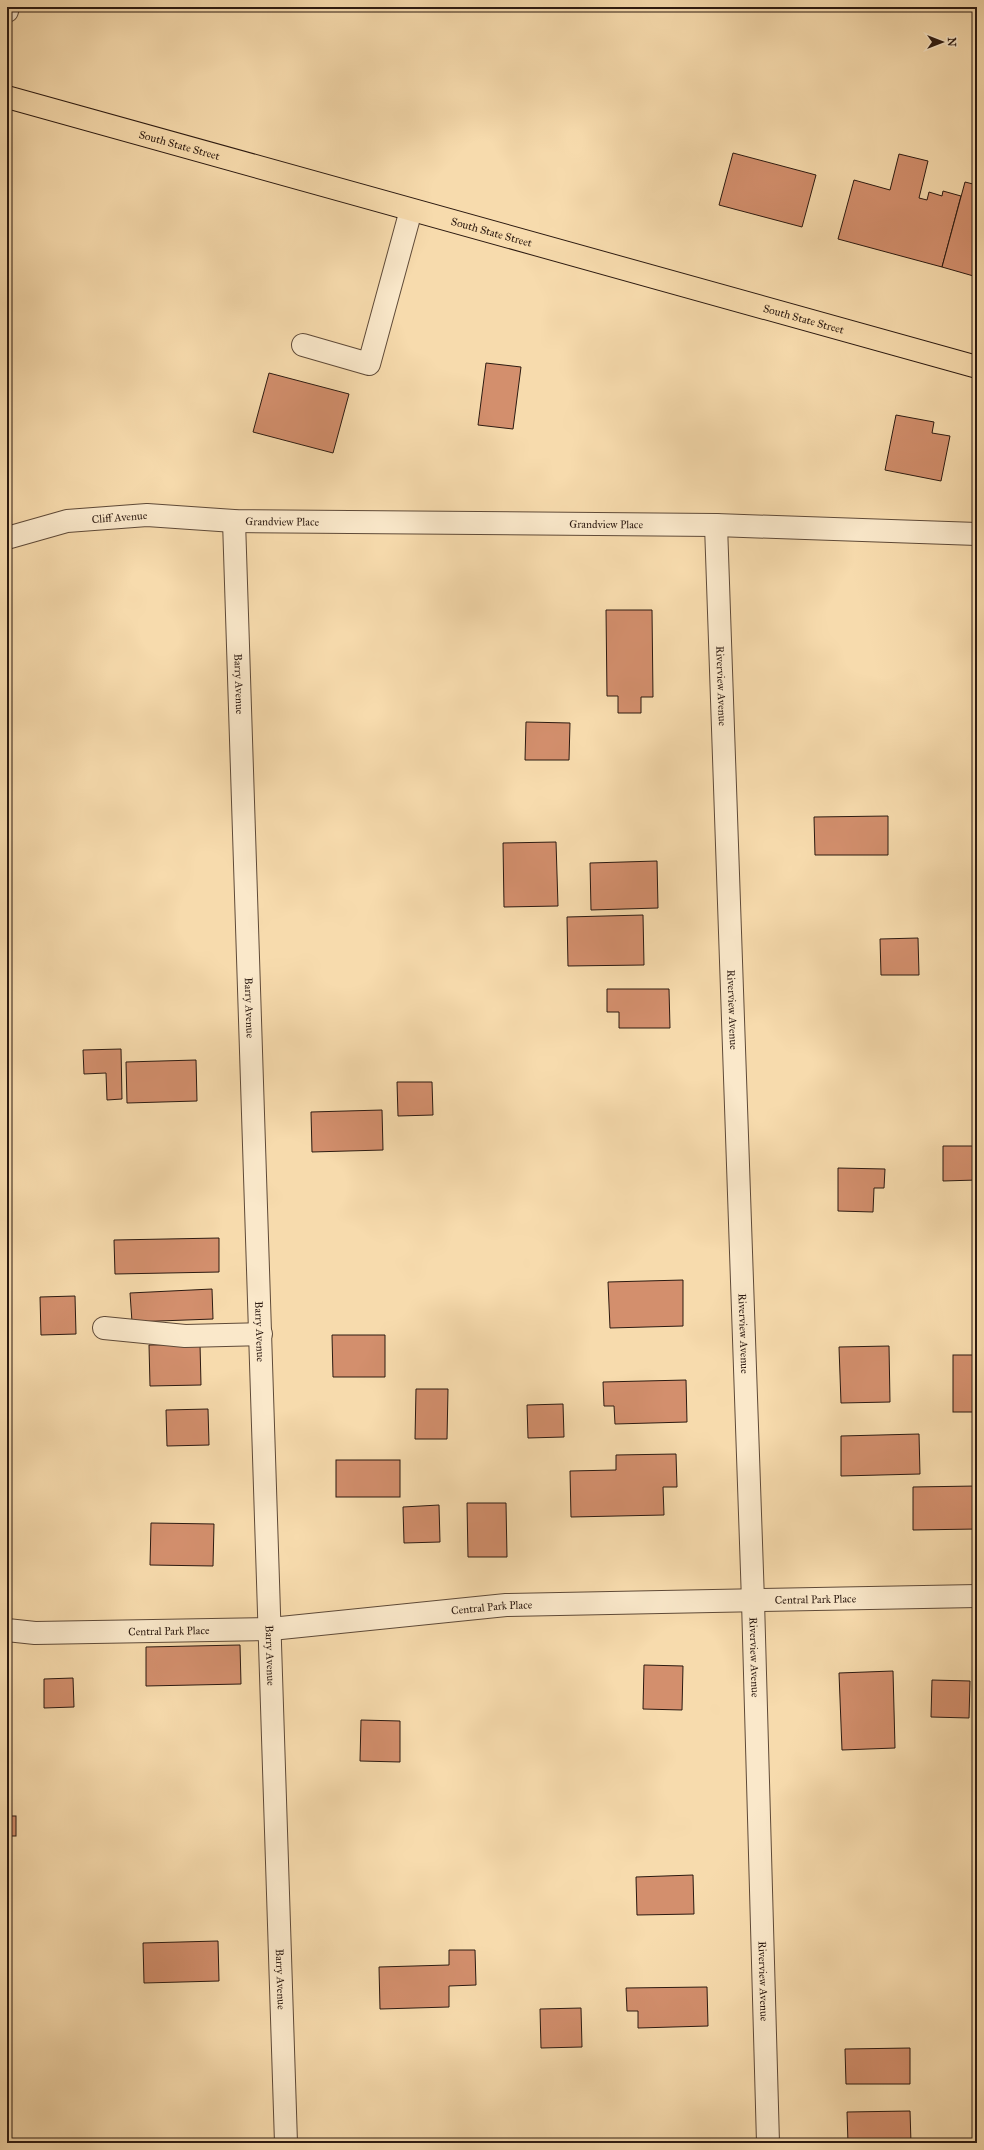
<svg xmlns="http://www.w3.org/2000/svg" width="984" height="2150" font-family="'IM FELL Great Primer',serif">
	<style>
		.building { fill: #d38f6d; stroke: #2c1a11 }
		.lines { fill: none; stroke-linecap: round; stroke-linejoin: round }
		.minor-casing { stroke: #5f4a38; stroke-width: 24 }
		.major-casing { stroke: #2c1a11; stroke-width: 24 }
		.minor { stroke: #fae8ca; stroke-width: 22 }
		.major { stroke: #f7dbad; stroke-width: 22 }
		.labels { text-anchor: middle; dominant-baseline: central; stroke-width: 3; stroke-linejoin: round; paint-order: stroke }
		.street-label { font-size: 11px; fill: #2c1a11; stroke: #fae8ca }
	</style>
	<rect width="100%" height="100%" fill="#f7dbad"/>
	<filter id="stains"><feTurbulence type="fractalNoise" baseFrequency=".005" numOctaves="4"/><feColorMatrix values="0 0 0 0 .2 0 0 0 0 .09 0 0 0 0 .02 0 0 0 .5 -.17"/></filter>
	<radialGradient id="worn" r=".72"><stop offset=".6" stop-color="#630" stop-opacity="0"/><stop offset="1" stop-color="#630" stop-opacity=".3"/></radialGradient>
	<!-- building -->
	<g class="building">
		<polygon points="733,153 816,175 802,227 719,205"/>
		<polygon points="899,154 928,161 919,198 927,200 929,192 942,196 943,191 961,196 942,267 838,239 854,180 890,190"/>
		<polygon points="965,182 977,185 977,277 942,267"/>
		<polygon points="486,363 521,367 513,429 478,425"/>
		<polygon points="269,373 349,394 333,453 253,432"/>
		<polygon points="896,415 934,422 932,433 950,436 941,481 885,470"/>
		<polygon points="606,610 652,610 653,697 641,697 641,713 618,713 618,696 607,696"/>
		<polygon points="526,722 570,723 569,760 525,760"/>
		<polygon points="888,816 888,855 815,855 814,817"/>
		<polygon points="556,842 558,906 504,907 503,843"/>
		<polygon points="657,861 658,908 591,910 590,863"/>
		<polygon points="643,915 644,965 568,966 567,917"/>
		<polygon points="918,938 919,975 881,975 880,939"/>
		<polygon points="607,989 669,989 670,1028 619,1028 619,1012 607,1012"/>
		<polygon points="121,1049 122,1099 107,1100 106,1073 84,1074 83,1050"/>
		<polygon points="196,1060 197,1101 127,1103 126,1062"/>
		<polygon points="397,1082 432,1082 433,1115 398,1116"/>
		<polygon points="382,1110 383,1150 312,1152 311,1112"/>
		<polygon points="943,1146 977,1146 977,1180 943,1181"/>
		<polygon points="838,1168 885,1169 884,1188 874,1188 873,1212 838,1211"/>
		<polygon points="219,1238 219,1272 115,1274 114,1240"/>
		<polygon points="683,1280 683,1326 610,1328 608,1282"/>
		<polygon points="212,1289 213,1319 132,1322 130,1293"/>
		<polygon points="75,1296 76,1334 41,1335 40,1297"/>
		<polygon points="332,1335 385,1335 385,1377 333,1377"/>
		<polygon points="200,1344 201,1385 150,1386 149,1345"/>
		<polygon points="889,1346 890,1402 841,1403 839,1347"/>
		<rect x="953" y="1355" width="24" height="57"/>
		<polygon points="686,1380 687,1422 615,1424 614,1406 604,1406 603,1382"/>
		<polygon points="416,1389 448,1389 447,1439 415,1439"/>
		<polygon points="563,1404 564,1437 528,1438 527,1405"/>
		<polygon points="208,1409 209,1445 167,1446 166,1410"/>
		<polygon points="919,1434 920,1474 841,1476 841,1436"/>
		<polygon points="676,1454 677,1487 663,1487 664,1515 571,1517 570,1471 616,1470 616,1455"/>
		<rect x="336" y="1460" width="64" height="37"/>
		<polygon points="976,1486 977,1529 913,1530 913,1487"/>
		<polygon points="467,1503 506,1503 507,1557 468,1557"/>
		<polygon points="439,1505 440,1542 404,1543 403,1507"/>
		<polygon points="151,1523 214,1524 213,1566 150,1565"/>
		<polygon points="240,1645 241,1684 146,1686 146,1647"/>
		<polygon points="644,1665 683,1666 682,1710 643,1709"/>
		<polygon points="893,1671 895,1748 842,1750 839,1673"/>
		<polygon points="73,1678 74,1707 44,1708 44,1679"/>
		<polygon points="932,1680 970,1681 969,1718 931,1717"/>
		<polygon points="361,1720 400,1721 400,1762 360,1761"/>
		<rect x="7" y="1816" width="9" height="20"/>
		<polygon points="693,1875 694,1914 637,1915 636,1877"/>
		<polygon points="218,1941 219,1981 144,1983 143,1943"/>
		<polygon points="449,1950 475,1950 476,1985 449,1986 449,2007 380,2009 379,1967 449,1965"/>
		<polygon points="707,1987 708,2026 638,2028 638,2011 627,2011 626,1988"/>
		<polygon points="581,2008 582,2047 541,2048 540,2009"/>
		<polygon points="910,2048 910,2084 846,2084 845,2049"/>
		<polygon points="910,2111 911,2143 848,2143 847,2112"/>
	</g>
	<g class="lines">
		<defs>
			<g id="minor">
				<polyline points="7,11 8,7"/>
				<polyline points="303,345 369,364 411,210"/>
				<path id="s1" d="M234 521 286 2143"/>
				<path id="s2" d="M716 525 753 1601 768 2143"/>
				<path id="s3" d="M7 538 67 521 147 515 234 521 716 525 977 534"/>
				<polyline points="104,1328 185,1336 261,1334"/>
				<path id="s4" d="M7 1630 35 1633 271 1629 506 1605 977 1596"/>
			</g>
			<g id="major">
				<path id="s5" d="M7 97 977 367"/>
			</g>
		</defs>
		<!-- minor casing -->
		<use href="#minor" class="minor-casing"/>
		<!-- major casing -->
		<use href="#major" class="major-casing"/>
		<!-- minor -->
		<use href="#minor" class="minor"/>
		<!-- major -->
		<use href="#major" class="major"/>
	</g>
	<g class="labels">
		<!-- street labels -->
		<g class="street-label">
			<text stroke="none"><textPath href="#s5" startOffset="179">South State Street</textPath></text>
			<text stroke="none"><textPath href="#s5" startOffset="503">South State Street</textPath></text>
			<text stroke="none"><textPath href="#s5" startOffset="827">South State Street</textPath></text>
			<text stroke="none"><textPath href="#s3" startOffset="115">Cliff Avenue</textPath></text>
			<text stroke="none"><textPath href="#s3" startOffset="278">Grandview Place</textPath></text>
			<text stroke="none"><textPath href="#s3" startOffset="602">Grandview Place</textPath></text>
			<text stroke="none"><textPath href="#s1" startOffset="163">Barry Avenue</textPath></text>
			<text stroke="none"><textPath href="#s2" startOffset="161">Riverview Avenue</textPath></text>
			<text stroke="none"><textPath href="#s1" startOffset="487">Barry Avenue</textPath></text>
			<text stroke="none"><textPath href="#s2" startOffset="485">Riverview Avenue</textPath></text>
			<text stroke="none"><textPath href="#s1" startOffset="811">Barry Avenue</textPath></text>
			<text stroke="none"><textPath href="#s2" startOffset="809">Riverview Avenue</textPath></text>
			<text stroke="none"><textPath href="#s4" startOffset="810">Central Park Place</textPath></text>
			<text stroke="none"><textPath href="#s4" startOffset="486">Central Park Place</textPath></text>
			<text stroke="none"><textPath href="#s4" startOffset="162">Central Park Place</textPath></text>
			<text stroke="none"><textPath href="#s1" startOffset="1135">Barry Avenue</textPath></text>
			<text stroke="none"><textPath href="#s2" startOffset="1133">Riverview Avenue</textPath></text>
			<text stroke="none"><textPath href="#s1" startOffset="1459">Barry Avenue</textPath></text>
			<text stroke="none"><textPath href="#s2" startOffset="1457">Riverview Avenue</textPath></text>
		</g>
	</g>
	<!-- margin -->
	<rect width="984" height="2150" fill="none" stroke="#f7dbad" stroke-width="24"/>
	<rect x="8" y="8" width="968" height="2134" fill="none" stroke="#2c1a11" stroke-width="2"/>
	<rect x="12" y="12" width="960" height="2126" fill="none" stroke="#2c1a11"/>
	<!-- north arrow -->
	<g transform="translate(942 42) rotate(90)" stroke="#fae8ca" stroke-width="3" paint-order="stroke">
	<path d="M0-3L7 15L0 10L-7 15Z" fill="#2c1a11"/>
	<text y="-6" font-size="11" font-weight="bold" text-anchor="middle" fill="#2c1a11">N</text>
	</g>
	<rect width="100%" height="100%" filter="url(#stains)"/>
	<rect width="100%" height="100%" fill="url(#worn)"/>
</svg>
